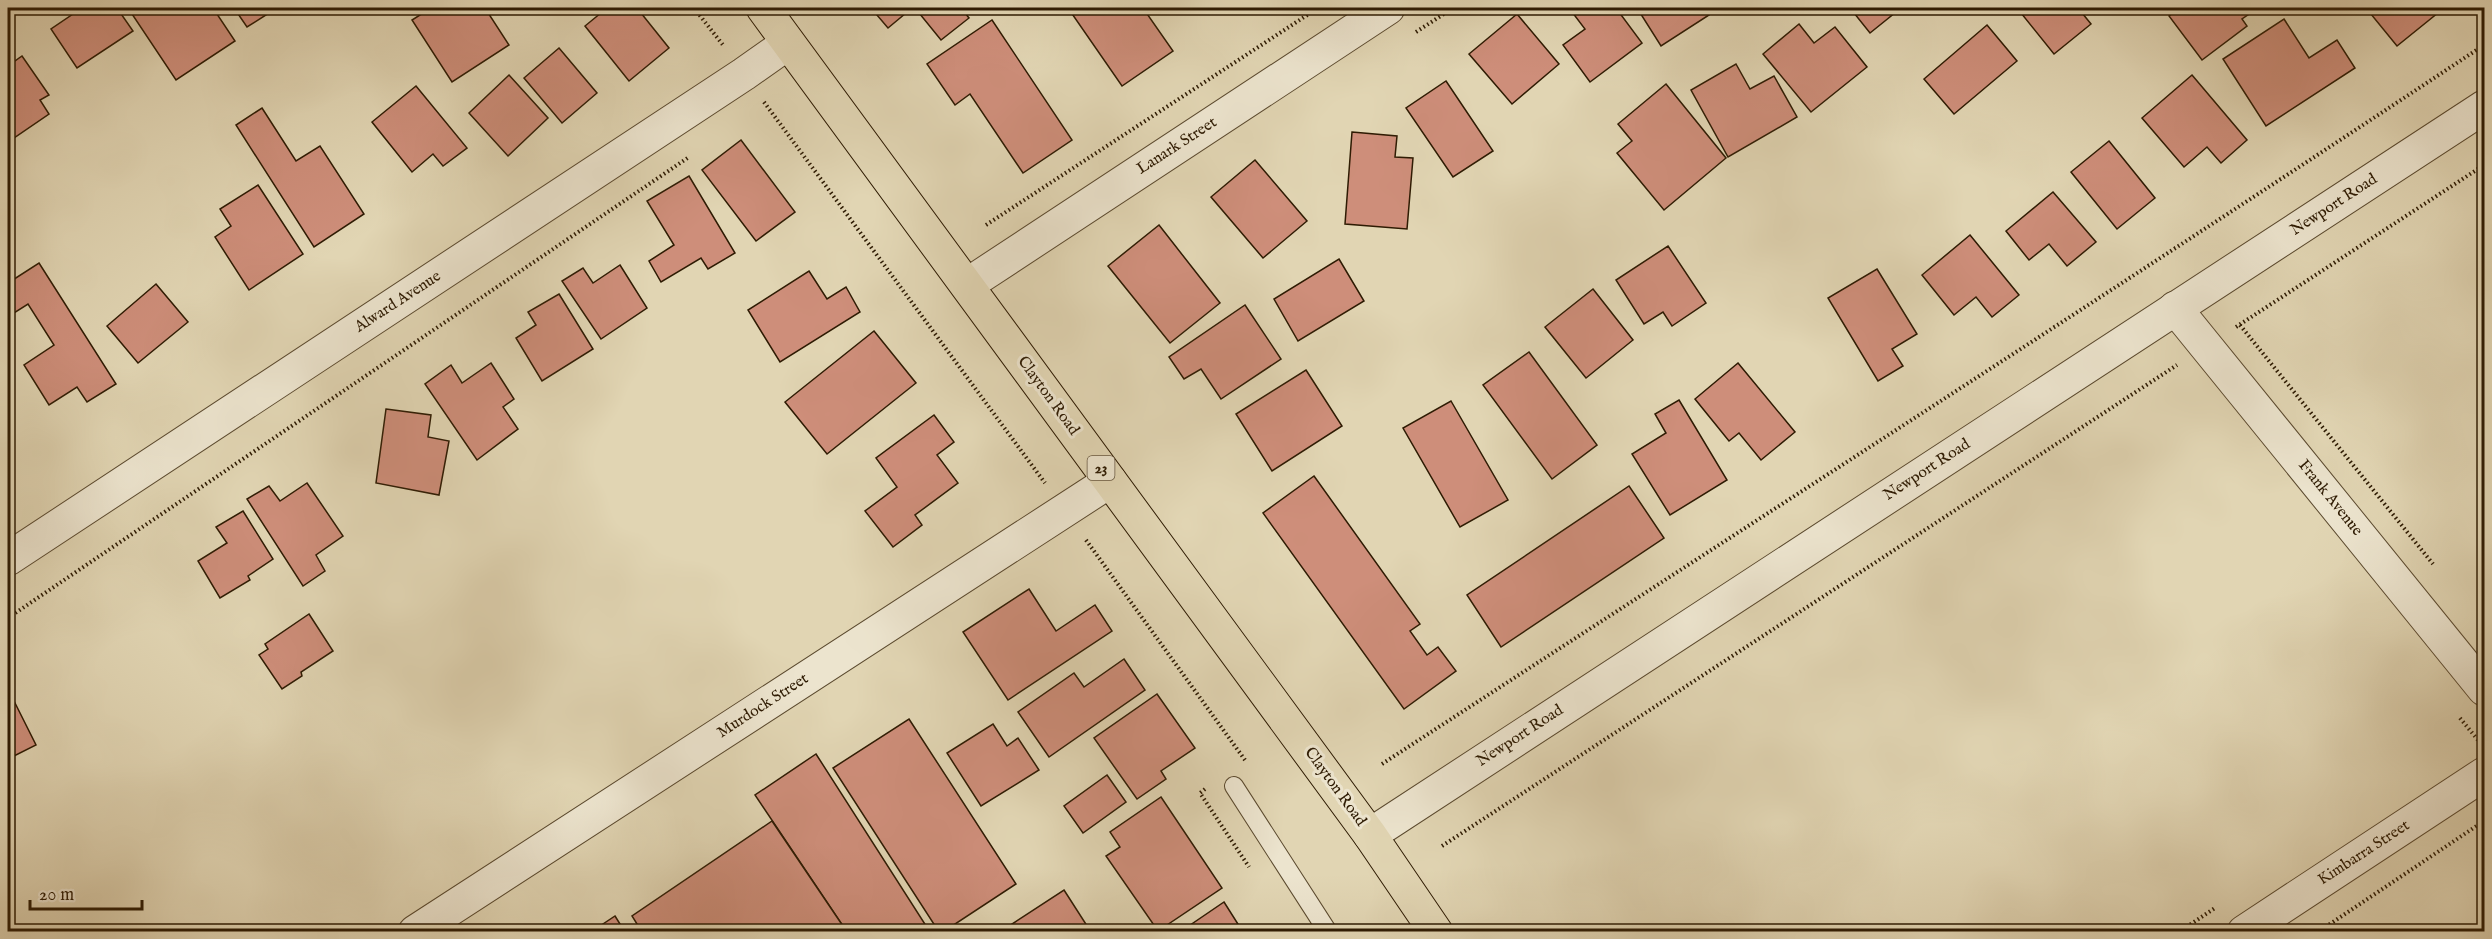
<svg xmlns="http://www.w3.org/2000/svg" width="2492" height="939" font-family="'IM FELL English',serif">
	<style>
		.building { fill: #ce8e7a; stroke: #2e1b03; stroke-width: 1.5 }
		.lines { fill: none; stroke-linecap: round; stroke-linejoin: round }
		.service-casing { stroke: #5b4a2f; stroke-width: 20 }
		.minor-casing { stroke: #5b4a2f; stroke-width: 35 }
		.primary-casing { stroke: #2e1b03; stroke-width: 35 }
		.path { stroke: #2e1b03; stroke-width: 4; stroke-dasharray: 1.5 3; stroke-linecap: butt }
		.service { stroke: #ece4ce; stroke-width: 18 }
		.minor { stroke: #ece4ce; stroke-width: 33 }
		.primary { stroke: #e1d5b3; stroke-width: 33 }
		.labels { text-anchor: middle; dominant-baseline: central; stroke-width: 6; stroke-linejoin: round; paint-order: stroke }
		.shield { fill: #ece4ce; stroke: #675740; stroke-width: 1.5 }
		.shield-label { font-size: 15px; font-weight: bold; fill: #2e1b03 }
		.street-label { font-size: 16px; fill: #2e1b03; stroke: #ece4ce }
	</style>
	<rect width="100%" height="100%" fill="#e1d5b3"/>
	<filter id="stains"><feTurbulence type="fractalNoise" baseFrequency=".00333" numOctaves="4"/><feColorMatrix values="0 0 0 0 .2 0 0 0 0 .09 0 0 0 0 .02 0 0 0 .5 -.17"/></filter>
	<radialGradient id="worn" r=".72"><stop offset=".6" stop-color="#630" stop-opacity="0"/><stop offset="1" stop-color="#630" stop-opacity=".3"/></radialGradient>
	<!-- building -->
	<g class="building">
		<polygon points="82,8 117,8 133,31 77,68 51,29"/>
		<polygon points="128,8 213,8 235,41 176,80"/>
		<polygon points="234,8 277,8 247,27"/>
		<polygon points="431,8 485,8 509,45 452,82 412,20"/>
		<polygon points="607,8 637,8 669,48 629,81 585,26"/>
		<polygon points="871,8 912,8 888,28"/>
		<polygon points="915,8 961,8 969,18 941,40"/>
		<polygon points="1068,8 1143,8 1173,51 1122,86"/>
		<polygon points="1569,8 1616,8 1642,43 1590,82 1563,45 1585,29"/>
		<polygon points="1637,8 1704,8 1709,15 1661,46"/>
		<polygon points="1850,8 1901,8 1870,33"/>
		<polygon points="2017,8 2078,8 2091,24 2054,54"/>
		<polygon points="2180,8 2258,8 2242,19 2247,26 2202,60 2169,16"/>
		<polygon points="2366,8 2444,8 2397,46"/>
		<polygon points="1517,14 1559,64 1512,104 1469,54"/>
		<polygon points="2284,19 2309,58 2337,40 2355,68 2266,126 2223,59"/>
		<polygon points="992,20 1072,140 1023,173 970,94 955,105 927,64"/>
		<polygon points="1799,24 1814,43 1835,27 1867,67 1811,112 1763,54"/>
		<polygon points="1987,25 2017,61 1954,114 1924,79"/>
		<polygon points="559,48 597,93 562,123 524,78"/>
		<polygon points="22,56 49,95 40,100 49,114 8,142 8,66"/>
		<polygon points="1736,64 1750,89 1774,76 1797,117 1728,157 1691,90"/>
		<polygon points="509,75 548,118 508,156 469,113"/>
		<polygon points="2192,75 2247,140 2221,163 2207,147 2184,167 2142,118"/>
		<polygon points="1446,81 1493,151 1453,177 1406,108"/>
		<polygon points="1666,84 1726,158 1664,210 1617,153 1632,141 1618,124"/>
		<polygon points="416,86 467,148 443,166 433,154 412,172 372,122"/>
		<polygon points="262,108 296,161 320,146 364,214 314,247 236,125"/>
		<polygon points="1352,132 1397,136 1395,157 1413,158 1407,229 1345,224"/>
		<polygon points="741,140 795,212 756,241 702,170"/>
		<polygon points="2109,141 2155,198 2117,229 2071,172"/>
		<polygon points="1255,160 1307,221 1263,258 1211,197"/>
		<polygon points="689,176 735,253 708,269 701,258 661,282 649,261 674,245 647,201"/>
		<polygon points="258,185 303,254 249,290 215,237 231,226 220,209"/>
		<polygon points="2053,192 2096,242 2067,266 2049,244 2029,260 2006,231"/>
		<polygon points="1159,225 1220,303 1170,343 1108,266"/>
		<polygon points="1970,235 2019,295 1992,317 1976,297 1954,315 1922,275"/>
		<polygon points="1668,246 1706,303 1672,326 1663,312 1644,324 1616,280"/>
		<polygon points="1339,259 1364,301 1298,341 1274,299"/>
		<polygon points="39,263 116,384 87,402 77,387 49,405 24,365 54,345 28,304 14,313 8,303 8,283"/>
		<polygon points="620,265 647,308 601,339 562,281 583,268 593,283"/>
		<polygon points="1877,269 1917,334 1892,349 1903,366 1878,381 1828,298"/>
		<polygon points="809,271 827,299 846,287 860,312 780,362 748,310"/>
		<polygon points="156,284 188,322 138,363 107,326"/>
		<polygon points="1593,289 1633,340 1586,378 1545,327"/>
		<polygon points="559,294 593,349 542,381 516,338 536,325 528,312"/>
		<polygon points="1245,305 1281,359 1221,399 1201,369 1184,379 1169,357"/>
		<polygon points="874,331 916,383 827,454 785,402"/>
		<polygon points="1529,352 1597,445 1552,479 1483,385"/>
		<polygon points="491,363 514,399 503,407 518,429 477,460 425,384 451,365 462,383"/>
		<polygon points="1738,363 1795,432 1761,460 1739,433 1729,441 1695,399"/>
		<polygon points="1306,370 1342,426 1272,471 1236,414"/>
		<polygon points="1679,400 1727,480 1670,515 1632,454 1666,433 1655,414"/>
		<polygon points="1451,401 1508,500 1460,527 1403,428"/>
		<polygon points="386,409 431,415 428,437 449,441 439,495 376,483"/>
		<polygon points="934,415 954,442 937,455 958,483 915,515 922,525 893,547 865,511 897,487 876,458"/>
		<polygon points="1314,476 1420,624 1410,631 1427,655 1438,647 1456,671 1404,709 1263,513"/>
		<polygon points="307,483 343,536 316,555 325,571 303,586 247,499 269,486 280,501"/>
		<polygon points="1629,486 1664,538 1501,647 1467,595"/>
		<polygon points="243,511 273,559 248,576 250,580 220,598 198,561 227,543 216,527"/>
		<polygon points="1029,589 1056,631 1095,605 1112,631 1008,700 963,632"/>
		<polygon points="309,614 333,651 301,672 302,676 282,689 259,655 268,649 265,644"/>
		<polygon points="1124,659 1145,690 1049,757 1018,712 1074,673 1084,687"/>
		<polygon points="8,689 36,745 8,759"/>
		<polygon points="1157,694 1195,748 1161,771 1166,779 1137,799 1094,738"/>
		<polygon points="909,719 1016,884 943,932 939,932 833,768"/>
		<polygon points="993,724 1007,746 1018,738 1039,770 981,806 947,753"/>
		<polygon points="816,754 930,932 847,932 755,795"/>
		<polygon points="1107,775 1126,802 1083,833 1064,806"/>
		<polygon points="1161,797 1222,888 1158,931 1106,856 1120,847 1110,832"/>
		<polygon points="772,821 847,932 642,932 632,916"/>
		<polygon points="1064,890 1091,932 1017,932 1012,924"/>
		<polygon points="1224,902 1243,932 1180,932"/>
		<polygon points="615,916 625,932 591,932"/>
	</g>
	<g class="lines">
		<defs>
			<polyline id="service" points="1234,786 1328,932"/>
			<g id="minor">
				<polyline points="967,285 1388,8"/>
				<polyline points="2175,308 2484,689"/>
				<polyline points="8,559 744,74 788,43"/>
				<polyline points="1370,835 2484,107"/>
				<polyline points="415,932 1110,481"/>
				<polyline points="2244,932 2484,774"/>
			</g>
			<polyline id="primary" points="763,8 1370,835 1436,932"/>
		</defs>
		<!-- service casing -->
		<use href="#service" class="service-casing"/>
		<!-- minor casing -->
		<use href="#minor" class="minor-casing"/>
		<!-- primary casing -->
		<use href="#primary" class="primary-casing"/>
		<!-- path -->
		<g class="path">
			<polyline points="694,8 723,45"/>
			<polyline points="1416,32 1453,8"/>
			<polyline points="764,102 1045,483"/>
			<polyline points="986,225 1318,8"/>
			<polyline points="2240,325 2433,564"/>
			<polyline points="2236,327 2484,165"/>
			<polyline points="1086,540 1245,760"/>
			<polyline points="8,618 689,157"/>
			<polyline points="2460,718 2478,740"/>
			<path d="M1382 764C1750 524 2119 287 2484 45"/>
			<polyline points="1205,789 1200,793 1249,867"/>
			<polyline points="1442,846 2177,365"/>
			<polyline points="2179,932 2215,908"/>
			<polyline points="2318,932 2484,821"/>
		</g>
		<!-- service -->
		<use href="#service" class="service"/>
		<!-- minor -->
		<use href="#minor" class="minor"/>
		<!-- primary -->
		<use href="#primary" class="primary"/>
	</g>
	<g class="labels">
		<!-- shield labels -->
		<rect class="shield" x="1087.5" y="456" width="27" height="24" rx="4.5"/>
		<g class="shield-label">
			<text x="1101" y="468">23</text>
		</g>
		<!-- street labels -->
		<g class="street-label">
			<text transform="translate(1177 146) rotate(-33)">Lanark Street</text>
			<text transform="translate(2334 205) rotate(-33)">Newport Road</text>
			<text transform="translate(398 302) rotate(-33)">Alward Avenue</text>
			<text transform="translate(1048 396) rotate(54)">Clayton Road</text>
			<text transform="translate(1927 470) rotate(-33)">Newport Road</text>
			<text transform="translate(2330 498) rotate(51)">Frank Avenue</text>
			<text transform="translate(763 706) rotate(-33)">Murdock Street</text>
			<text transform="translate(1520 736) rotate(-33)">Newport Road</text>
			<text transform="translate(1335 787) rotate(54)">Clayton Road</text>
			<text transform="translate(2364 853) rotate(-33)">Kimbarra Street</text>
		</g>
	</g>
	<!-- margin -->
	<rect width="2492" height="939" fill="none" stroke="#e1d5b3" stroke-width="30"/>
	<rect x="9" y="9" width="2474" height="921" fill="none" stroke="#2e1b03" stroke-width="3"/>
	<rect x="15" y="15" width="2462" height="909" fill="none" stroke="#2e1b03" stroke-width="1.5"/>
	<!-- scale -->
	<path d="M30 900v9h112v-9" fill="none" stroke="#2e1b03" stroke-width="3"/>
	<text x="39" y="900" font-size="18" fill="#2e1b03" stroke="#ece4ce" stroke-width="4.5" paint-order="stroke">20 m</text>
	<rect width="100%" height="100%" filter="url(#stains)"/>
	<rect width="100%" height="100%" fill="url(#worn)"/>
</svg>
